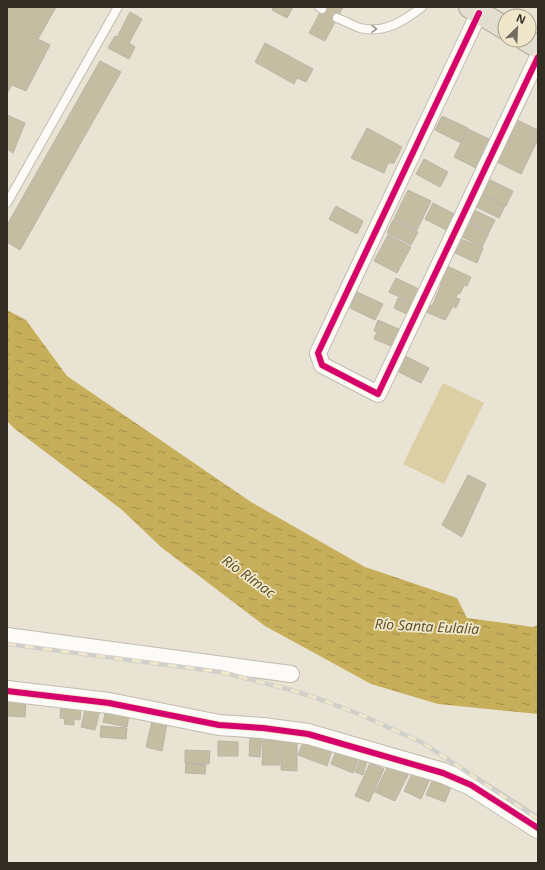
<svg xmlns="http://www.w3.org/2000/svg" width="545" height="870" font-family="'Noto Sans',sans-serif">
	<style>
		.park { fill: #dccfa6 }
		.water { fill: url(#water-ripples) }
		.building { fill: #c5bda1; stroke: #b9b4a8 }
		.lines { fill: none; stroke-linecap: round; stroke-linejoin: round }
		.service-casing { stroke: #c0bcaf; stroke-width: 10 }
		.minor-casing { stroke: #c0bcaf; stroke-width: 18 }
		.tertiary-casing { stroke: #c0bcaf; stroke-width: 22 }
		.trunk-casing { stroke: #aaa490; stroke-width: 24 }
		.service { stroke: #fcfbf8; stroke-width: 8 }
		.minor { stroke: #fcfbf8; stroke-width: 16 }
		.tertiary { stroke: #fcfbf8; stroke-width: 20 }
		.trunk { stroke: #e2dfd2; stroke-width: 22 }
		.rail-casing { stroke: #d0cfca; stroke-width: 4.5 }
		.rail { stroke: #f0e7cb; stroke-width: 3; stroke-dasharray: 9; stroke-linecap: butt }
		.cycleway-casing { stroke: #f0e7cb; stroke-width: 8 }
		.cycleway { stroke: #d6006c; stroke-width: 6 }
		.oneway { stroke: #96948e }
		.labels { text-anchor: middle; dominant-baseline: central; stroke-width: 3.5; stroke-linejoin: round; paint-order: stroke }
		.water-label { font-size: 14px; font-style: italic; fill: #625429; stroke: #f0e7cb }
	</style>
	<defs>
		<pattern id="water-ripples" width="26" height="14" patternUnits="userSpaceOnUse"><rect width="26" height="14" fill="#c6ae5a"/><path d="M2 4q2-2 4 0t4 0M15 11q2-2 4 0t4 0" fill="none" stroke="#a18e4a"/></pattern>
	</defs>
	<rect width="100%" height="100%" fill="#e8e3d3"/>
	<!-- park -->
	<polygon class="park" points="443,383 484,403 444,484 403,464"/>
	<!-- water -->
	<polygon class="water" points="7,310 26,320 67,376 251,502 365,567 457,598 467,618 533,627 538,625 538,714 438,704 371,684 265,626 161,547 121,509 15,429 7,421"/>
	<!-- building -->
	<g class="building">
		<polygon points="7,7 56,7 38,39 50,45 26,91 12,85 7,93"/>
		<polygon points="273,7 293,7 287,18 272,10"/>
		<polygon points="323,7 343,7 325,41 309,33"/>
		<polygon points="130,12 142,19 129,43 135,47 129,59 108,48 115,36 117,37"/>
		<polygon points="265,43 313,69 306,82 297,78 294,84 255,62"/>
		<polygon points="100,61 121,72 20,250 7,242 7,225"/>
		<polygon points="7,115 25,123 13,153 7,149"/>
		<polygon points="442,116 468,128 461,143 435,130"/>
		<polygon points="517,120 538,130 538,139 521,174 497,162"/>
		<polygon points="367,128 402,147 394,163 388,163 384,173 351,158"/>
		<polygon points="468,129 493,141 480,170 454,157"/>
		<polygon points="424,159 448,172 440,187 416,174"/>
		<polygon points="486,178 513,191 506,206 479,193"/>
		<polygon points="408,190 431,201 417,230 394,219"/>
		<polygon points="480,194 505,206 499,218 474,206"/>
		<polygon points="433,203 456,215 448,231 425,219"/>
		<polygon points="336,206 363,221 357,234 329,219"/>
		<polygon points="474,210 495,220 489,232 469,222"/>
		<polygon points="393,220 418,232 411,245 387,233"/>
		<polygon points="468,223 489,233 482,247 462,237"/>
		<polygon points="388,235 411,247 397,273 374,261"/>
		<polygon points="461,239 483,248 477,263 455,253"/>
		<polygon points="447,266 471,277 467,286 464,285 460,294 458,293 456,298 460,299 456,308 453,306 445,320 424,311 428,303 432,306 441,285 439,284"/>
		<polygon points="396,278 421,290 414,304 389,292"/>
		<polygon points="357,292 383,304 375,320 350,308"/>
		<polygon points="398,298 413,304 409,315 394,308"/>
		<polygon points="378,320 403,331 396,348 374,339 377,332 374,331"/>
		<polygon points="405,356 429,368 421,383 397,371"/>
		<polygon points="468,475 486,484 462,537 442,525"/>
		<polygon points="7,700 26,701 25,717 7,716"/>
		<polygon points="61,705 81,707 80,720 74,719 74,725 64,724 65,719 60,718"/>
		<polygon points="86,706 100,710 95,730 81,727"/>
		<polygon points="106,710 129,715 127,727 103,722"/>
		<polygon points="152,721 167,724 162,751 146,747"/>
		<polygon points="101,726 127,728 126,739 100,737"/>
		<polygon points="250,737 262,737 260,757 249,756"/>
		<polygon points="263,740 280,740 280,765 262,765"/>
		<polygon points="304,740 332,750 327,766 298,755"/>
		<polygon points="218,741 238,742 238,756 218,756"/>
		<polygon points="281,741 297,741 297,771 281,770"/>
		<polygon points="185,750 210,751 209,764 185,763"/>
		<polygon points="336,751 358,760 353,773 331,764"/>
		<polygon points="360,759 367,761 363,775 355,772"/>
		<polygon points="186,763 206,765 205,774 185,773"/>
		<polygon points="370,763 384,769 369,802 355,796"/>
		<polygon points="388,766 408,775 395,801 375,792"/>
		<polygon points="413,772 430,779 421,799 404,791"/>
		<polygon points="434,777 452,785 445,802 426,795"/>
	</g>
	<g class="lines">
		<defs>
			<g id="service">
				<polyline points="319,7 322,9"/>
				<path d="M337 18C345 21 352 25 360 28 384 34 404 21 422 7"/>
				<polyline points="7,203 118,7"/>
			</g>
			<g id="minor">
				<polyline points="479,13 318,353 322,365 378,394 538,57"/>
				<polyline points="7,636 291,674"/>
			</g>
			<polyline id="tertiary" points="7,691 109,703 219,725 263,728 308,734 443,773 471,785 538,828"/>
			<g id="trunk">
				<polyline points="470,7 505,28"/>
				<polyline points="526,40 538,47"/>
			</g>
		</defs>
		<!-- service casing -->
		<use href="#service" class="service-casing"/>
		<!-- minor casing -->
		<use href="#minor" class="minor-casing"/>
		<!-- tertiary casing -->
		<use href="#tertiary" class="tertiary-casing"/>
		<!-- trunk casing -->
		<use href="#trunk" class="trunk-casing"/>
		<!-- service -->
		<use href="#service" class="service"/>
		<!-- minor -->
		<use href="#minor" class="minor"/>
		<!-- tertiary -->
		<use href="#tertiary" class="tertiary"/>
		<!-- trunk -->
		<use href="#trunk" class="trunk"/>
		<defs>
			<polyline id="rail" points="7,644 221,672 291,690 325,701 359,714 423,743 538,819"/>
		</defs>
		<!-- rail casing -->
		<use href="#rail" class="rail-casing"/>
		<!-- rail -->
		<use href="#rail" class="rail"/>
		<defs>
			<g id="cycleway">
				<polyline points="479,13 318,353 322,365 378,394 538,57"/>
				<polyline points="7,691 109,703 219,725 263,728 308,734 443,773 471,785 538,828"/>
			</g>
		</defs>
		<!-- cycleway casing -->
		<use href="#cycleway" class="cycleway-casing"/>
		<!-- cycleway -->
		<use href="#cycleway" class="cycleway"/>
	</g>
	<!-- one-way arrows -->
	<defs><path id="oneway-chevron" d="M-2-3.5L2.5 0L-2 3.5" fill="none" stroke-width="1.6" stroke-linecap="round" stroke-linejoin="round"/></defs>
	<use class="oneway" href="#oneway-chevron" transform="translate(374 29) rotate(3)"/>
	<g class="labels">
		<!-- water labels -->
		<g class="water-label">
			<text transform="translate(249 576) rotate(36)">Río Rímac</text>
			<text transform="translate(427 626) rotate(3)">Río Santa Eulalia</text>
		</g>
	</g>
	<!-- border -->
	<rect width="545" height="870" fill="none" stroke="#312d23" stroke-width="16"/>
	<!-- north arrow -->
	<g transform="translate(517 28) rotate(24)"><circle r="19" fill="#f0e7cb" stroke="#a49d88"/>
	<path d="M0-3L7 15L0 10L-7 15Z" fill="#716d61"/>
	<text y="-6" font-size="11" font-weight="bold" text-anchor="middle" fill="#312d23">N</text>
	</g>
</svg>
